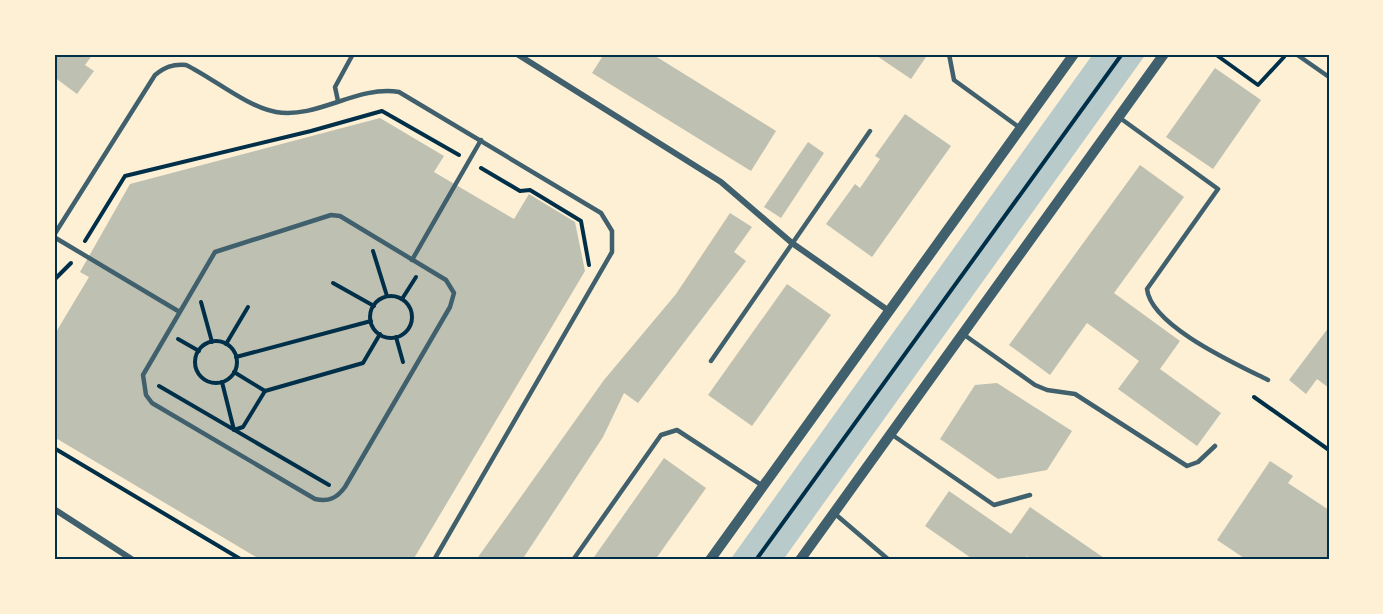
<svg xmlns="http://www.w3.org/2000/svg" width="1383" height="614" font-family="'IBM Plex Sans',sans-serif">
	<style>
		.green { fill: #b9caca }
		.building { fill: #bec0b2 }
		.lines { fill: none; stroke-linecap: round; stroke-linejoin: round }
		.path { stroke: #003049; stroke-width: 4 }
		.service { stroke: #3f606c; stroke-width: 4.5 }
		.minor { stroke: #3f606c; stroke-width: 6 }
		.tertiary { stroke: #3f606c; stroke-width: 10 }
		.neatline { fill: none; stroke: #003049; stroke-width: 2 }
	</style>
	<rect width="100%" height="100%" fill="#fdf0d5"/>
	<!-- green -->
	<polygon class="green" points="1093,54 1146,54 783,560 730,560"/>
	<!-- building -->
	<g class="building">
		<polygon points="54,54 93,54 85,65 94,71 77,94 54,77"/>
		<polygon points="604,54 652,54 776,131 751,171 592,73"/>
		<polygon points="874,54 928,54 911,79"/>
		<polygon points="1215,68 1261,100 1213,169 1166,137"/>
		<polygon points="905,114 951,146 872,257 826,224 855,184 860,188 880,159 875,156"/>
		<polygon points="380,118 444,156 434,172 514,219 529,194 575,222 585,271 413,560 261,560 54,437 54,331 56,332 89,277 80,272 130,184"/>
		<polygon points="808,142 824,153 781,218 764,207"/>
		<polygon points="1140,165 1184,197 1114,293 1180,341 1160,369 1221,413 1197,446 1118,389 1139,361 1087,323 1050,375 1009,345"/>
		<polygon points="730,213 752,227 734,252 746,261 638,403 624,393 603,437 522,560 476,560 604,380 676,294"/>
		<polygon points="787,284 831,315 752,426 708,395"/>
		<polygon points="1329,327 1329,388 1317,379 1306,394 1289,380"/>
		<polygon points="997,383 1072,431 1047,470 998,479 940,439 975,385"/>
		<polygon points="664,458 706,488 655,560 592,560"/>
		<polygon points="1270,461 1293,476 1288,483 1329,510 1329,560 1247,560 1217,540"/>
		<polygon points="949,491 1011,534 1030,507 1107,560 1032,560 1027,556 1024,560 974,560 925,526"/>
	</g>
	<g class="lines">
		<!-- path -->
		<g class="path">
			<polyline points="1215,54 1258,85 1284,57"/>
			<polyline points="481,168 520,191 530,190 581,221 589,265"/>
			<polyline points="85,241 125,176 311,131 382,111 459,155"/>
			<polyline points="373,251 387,296"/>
			<polyline points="54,280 71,263"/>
			<polyline points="333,283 374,306"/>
			<circle cx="391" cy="317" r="21"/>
			<polyline points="402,299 416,277"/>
			<polyline points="201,302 212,342"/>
			<polyline points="396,337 403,362"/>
			<polyline points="178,339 199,351"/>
			<circle cx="216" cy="362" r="21"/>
			<polyline points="226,344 248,307"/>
			<polyline points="236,357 371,321"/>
			<polyline points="234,372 265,391 363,363 380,334"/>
			<polyline points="222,382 234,430 243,427 265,391"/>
			<polyline points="159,386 329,485"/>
			<polyline points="1254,397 1329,450"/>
			<polyline points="54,448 242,560"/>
			<polyline points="756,560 1122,54"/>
		</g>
		<!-- service -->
		<g class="service">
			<polyline points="949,54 954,80 1020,128"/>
			<polyline points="1296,54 1329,77"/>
			<polyline points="338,101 335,87 353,54"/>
			<path d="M1120 118 1218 189 1147 289C1151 326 1236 364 1268 380"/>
			<path d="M331 215 340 216 446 280 454 293 450 307 345 487C337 498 329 502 315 499L152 403 146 395 143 375 215 252Z"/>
			<path d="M54 235 155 75C165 67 172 64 186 65 213 78 247 107 276 112 318 119 357 85 399 92L601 213 612 231V252L434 560"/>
			<polyline points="54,237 178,311"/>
			<polyline points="412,260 481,140"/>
			<polyline points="963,334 1035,385 1047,390 1075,394 1187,466 1198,462 1215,446"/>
			<polyline points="711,361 870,131"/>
			<polyline points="891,434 994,505 1030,495"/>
			<polyline points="834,513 889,560"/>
			<polyline points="573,560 661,435 677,430 763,486"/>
		</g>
		<!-- minor -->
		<g class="minor">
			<polyline points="517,54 721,182 792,243 889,311"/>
			<polyline points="54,509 133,560"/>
		</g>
		<!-- tertiary -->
		<g class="tertiary">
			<polyline points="710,560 1074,54"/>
			<polyline points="800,560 1164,54"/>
		</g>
	</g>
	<!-- border -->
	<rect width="1383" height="614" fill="none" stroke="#fdf0d5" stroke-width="111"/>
	<rect x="56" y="56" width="1272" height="502" class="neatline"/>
</svg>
